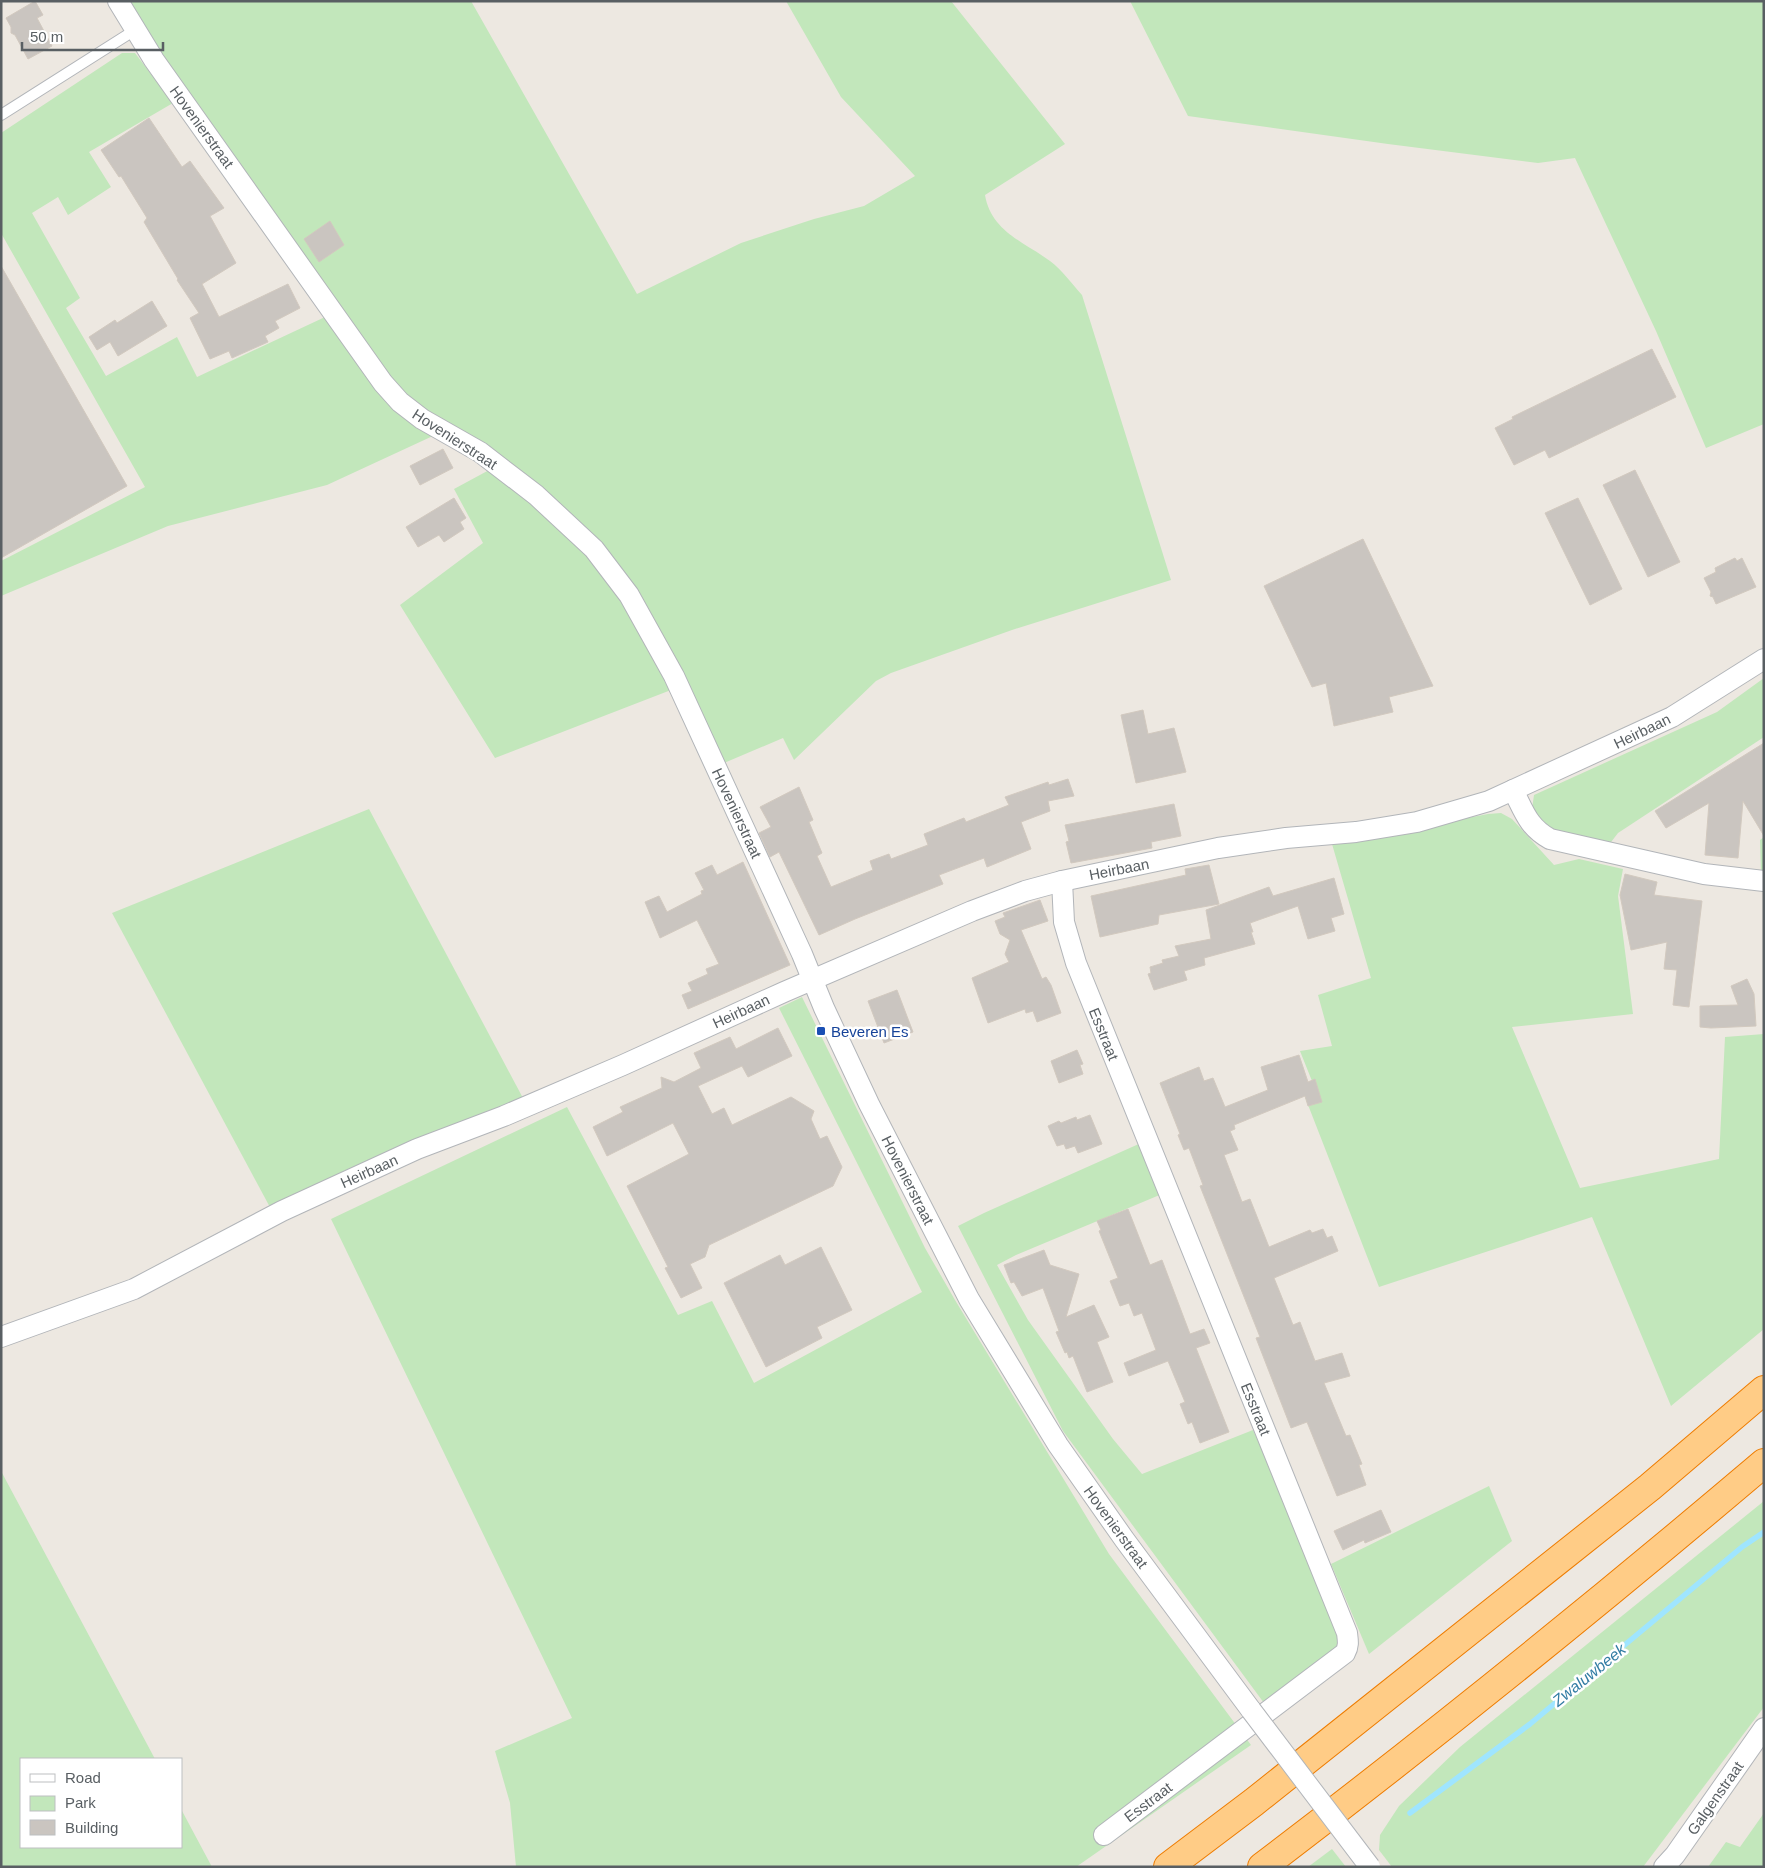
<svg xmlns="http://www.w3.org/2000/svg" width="1765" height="1868" font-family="Helvetica,sans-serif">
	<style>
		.green { fill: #c2e7bb }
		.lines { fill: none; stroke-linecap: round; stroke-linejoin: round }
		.stream { stroke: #9fe5ff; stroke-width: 5.5 }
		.building { fill: #cac5c0; stroke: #d2c9bf }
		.service-casing { stroke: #b2b5b9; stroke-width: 12 }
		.minor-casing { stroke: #b2b5b9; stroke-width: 22 }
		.motorway-casing { stroke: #ee7c00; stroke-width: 30 }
		.service { stroke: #fff; stroke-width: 10 }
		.minor { stroke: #fff; stroke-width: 20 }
		.motorway { stroke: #ffcc86; stroke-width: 28 }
		.minor-bridge-casing { stroke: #b2b5b9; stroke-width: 22; stroke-linecap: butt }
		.minor-bridge { stroke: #fff; stroke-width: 20 }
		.transit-dot { fill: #1a4fb4; stroke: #fff; stroke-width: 2 }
		.labels { text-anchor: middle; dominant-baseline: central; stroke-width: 5; stroke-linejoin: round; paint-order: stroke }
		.street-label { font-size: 15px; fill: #595f63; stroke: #fff }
		.transit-label { font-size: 15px; fill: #164399; stroke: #fff; text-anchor: start }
		.water-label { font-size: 16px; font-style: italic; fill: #337da4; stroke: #fff }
	</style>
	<rect width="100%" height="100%" fill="#ede8e1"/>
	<!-- green -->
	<g class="green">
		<path d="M128 1H471L637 294 741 243 814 219 864 206 915 176 841 97 786 1H951L1065 144 985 195C991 231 1024 242 1050 261 1062 270 1072 284 1082 295L1171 580 1012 630 891 673 876 681 794 760 783 738 724 763 652 617 623 570 582 527 496 451 417 404 391 378 164 59Z"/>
		<polygon points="1130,1 1764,1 1764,424 1706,448 1656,331 1575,158 1538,163 1388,144 1188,116"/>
		<polygon points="122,53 135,53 173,103 89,152 111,187 68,215 58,197 32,213 80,298 66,308 106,376 177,337 197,377 325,317 435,435 327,485 168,526 1,596 1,561 145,487 1,233 1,133"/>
		<polygon points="491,469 588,554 610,583 637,625 671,690 495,758 400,605 483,543 454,489"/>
		<polygon points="1764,678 1764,737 1618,833 1608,846 1574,839 1545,827 1532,809 1534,795 1717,712"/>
		<polygon points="369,809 524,1100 272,1211 112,913"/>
		<polygon points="1501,813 1512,819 1554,865 1579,859 1623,869 1618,896 1633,1014 1512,1027 1580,1188 1719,1159 1725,1037 1764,1034 1764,1329 1671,1406 1592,1217 1379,1287 1303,1092 1314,1086 1300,1051 1332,1046 1318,995 1371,978 1332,844 1488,814"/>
		<polygon points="1764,837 1764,875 1761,875 1760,840"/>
		<polygon points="802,997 925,1248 955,1300 1109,1554 1251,1745 1076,1867 516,1867 510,1803 495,1751 572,1718 331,1219 567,1107 678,1315 712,1301 754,1383 922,1292 779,1008"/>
		<polygon points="1141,1143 1162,1194 1016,1255 997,1265 1028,1320 1113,1439 1142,1474 1253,1430 1345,1638 1345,1645 1264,1703 1063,1431 958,1226 984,1213"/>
		<polygon points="1,1471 155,1759 21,1759 21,1847 181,1847 181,1809 212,1867 1,1867"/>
		<polygon points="1489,1486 1512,1541 1369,1654 1331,1564"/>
		<polygon points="1764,1501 1764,1707 1643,1867 1392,1867 1379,1850 1380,1835 1399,1806 1460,1747"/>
		<polygon points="1764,1813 1764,1867 1708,1867 1726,1842 1740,1847"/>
		<polygon points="1332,1849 1346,1867 1308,1867"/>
	</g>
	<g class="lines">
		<!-- stream -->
		<polyline class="stream" points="1410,1813 1530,1724 1742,1547 1764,1532"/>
	</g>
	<!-- building -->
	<g class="building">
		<polygon points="35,1 43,15 37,18 52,46 28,59 15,35 11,33 11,27 6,18"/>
		<polygon points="149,118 182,167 190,161 224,208 210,216 236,263 202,284 219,317 288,284 300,308 275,321 279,328 265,336 268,342 232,358 229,351 210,359 190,318 199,313 177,280 178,279 144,222 147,218 121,176 119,177 101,150"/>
		<polygon points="330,221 344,245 319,262 304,239"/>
		<polygon points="1,266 127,486 1,558"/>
		<polygon points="152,301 167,326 118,356 110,342 97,350 89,337 115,320 117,323"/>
		<polygon points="1652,349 1676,397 1549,458 1545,450 1514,465 1495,428 1513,419 1512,417"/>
		<polygon points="443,449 453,468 420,485 410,466"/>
		<polygon points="1635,470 1680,562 1648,577 1603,485"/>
		<polygon points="454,498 466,518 460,522 464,529 444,542 439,535 418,547 406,527"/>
		<polygon points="1578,498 1622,589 1590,605 1545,513"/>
		<polygon points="1363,539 1433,686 1389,697 1393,712 1334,726 1326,683 1312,687 1264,586"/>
		<polygon points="1735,558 1737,561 1742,558 1756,587 1716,604 1713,597 1710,596 1711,592 1704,578 1716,572 1715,568"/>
		<polygon points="1143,710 1148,734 1174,728 1186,772 1136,783 1121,715"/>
		<polygon points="1764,743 1764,836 1743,801 1738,858 1705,855 1709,803 1666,828 1655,811"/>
		<polygon points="1068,779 1074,796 1048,801 1050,811 1021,822 1031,849 987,867 984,858 939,875 943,884 855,919 819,935 779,852 770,857 759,833 771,827 760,807 799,787 813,820 809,822 822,853 817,856 831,887 873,870 870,861 889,854 891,859 928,845 924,834 964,818 966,822 1009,805 1005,797 1048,782 1049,785"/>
		<polygon points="1174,804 1181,836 1151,842 1152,848 1071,863 1066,842 1069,841 1065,825"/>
		<polygon points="743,862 790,965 688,1009 682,995 692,991 688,983 708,974 706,969 719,964 697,920 660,938 645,902 659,896 667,912 702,894 701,891 704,890 695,873 712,865 717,875"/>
		<polygon points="1209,865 1219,904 1159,915 1158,924 1100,937 1091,896 1186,875 1185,869"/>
		<polygon points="1625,874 1657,882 1654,895 1702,901 1689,1007 1673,1005 1677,970 1664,969 1667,942 1631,950 1620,895"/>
		<polygon points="1334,878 1344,914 1331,918 1335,931 1308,939 1298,906 1250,923 1253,932 1251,932 1255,944 1204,958 1205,965 1184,971 1187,980 1154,990 1148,974 1151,973 1150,967 1163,963 1162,960 1179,956 1175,946 1211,939 1206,910 1269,887 1273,896"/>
		<polygon points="1040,900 1048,921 1021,930 1042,979 1046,977 1051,985 1061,1013 1037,1022 1033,1011 1026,1013 1025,1009 988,1023 972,978 1009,962 1005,954 1010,940 1000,934 995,921 1005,917 1003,913"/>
		<polygon points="1747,979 1754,994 1756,1026 1711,1028 1700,1027 1700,1006 1738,1005 1731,986"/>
		<polygon points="897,990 913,1032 884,1043 868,1001"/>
		<polygon points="778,1028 792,1056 748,1077 742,1066 698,1086 712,1114 724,1108 732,1125 791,1097 814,1111 811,1119 820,1139 827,1136 842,1167 833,1186 709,1245 705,1257 690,1264 702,1288 681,1298 665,1268 668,1267 627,1186 689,1154 673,1123 607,1156 593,1127 623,1112 620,1107 662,1088 661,1077 674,1082 701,1068 694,1053 730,1037 736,1049"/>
		<polygon points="1077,1050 1083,1064 1080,1065 1083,1074 1059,1083 1051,1061"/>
		<polygon points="1299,1055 1308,1082 1315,1079 1322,1102 1308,1106 1305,1096 1234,1125 1235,1129 1230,1131 1238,1150 1224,1155 1242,1202 1250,1199 1269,1247 1310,1230 1312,1233 1323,1229 1327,1238 1332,1236 1338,1251 1274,1278 1293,1325 1300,1322 1315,1361 1342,1353 1350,1376 1324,1383 1346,1436 1350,1435 1362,1464 1359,1465 1366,1485 1337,1496 1307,1422 1291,1428 1256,1338 1260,1337 1200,1186 1203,1185 1189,1148 1184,1150 1178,1135 1180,1134 1160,1083 1199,1067 1204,1081 1213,1078 1225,1107 1268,1090 1261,1067"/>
		<polygon points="1090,1115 1102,1144 1078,1153 1075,1146 1066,1149 1064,1144 1057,1146 1048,1126 1059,1121 1061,1123 1076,1117 1077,1120"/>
		<polygon points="1128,1209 1150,1265 1162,1260 1190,1334 1204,1329 1210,1343 1196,1348 1229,1432 1200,1443 1192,1422 1188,1424 1180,1404 1185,1402 1168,1361 1129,1376 1124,1363 1156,1350 1142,1313 1134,1316 1129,1303 1120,1306 1110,1281 1118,1278 1099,1231 1101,1230 1097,1221"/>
		<polygon points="821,1247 852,1310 817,1327 822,1338 766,1367 724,1283 780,1255 785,1265"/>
		<polygon points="1044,1250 1050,1265 1079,1274 1066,1317 1094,1305 1109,1337 1097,1342 1113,1382 1087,1392 1073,1356 1069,1358 1067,1352 1065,1353 1056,1332 1059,1331 1043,1288 1022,1296 1014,1282 1011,1283 1004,1265"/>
		<polygon points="1381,1510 1391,1532 1365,1543 1364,1540 1343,1550 1334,1531"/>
	</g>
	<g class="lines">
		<defs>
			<polyline id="service" points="1,115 135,30"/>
			<g id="minor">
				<polyline points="118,1 154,60 383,383 400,402 422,419 480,452 536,495 594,549 629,595 674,676 802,954 824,1008 869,1104 969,1299 1058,1445 1124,1539 1251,1710"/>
				<path d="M1513 790C1524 811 1528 827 1550 839L1704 874 1764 881"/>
				<path d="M1062 881 1064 922 1076 963 1347 1633C1348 1641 1349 1646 1345 1653L1104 1835"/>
				<polyline points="1,1337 134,1289 282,1211 417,1149 504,1116 623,1065 784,992 972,911 1025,891 1062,881 1218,848 1286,838 1356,832 1417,822 1489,801 1672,717 1764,659"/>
				<polyline points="1664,1867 1675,1855 1764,1728"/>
			</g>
			<g id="motorway">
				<polyline points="1168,1867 1254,1802 1650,1487 1764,1390"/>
				<path d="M1262 1867C1433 1737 1600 1602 1764 1463"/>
			</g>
		</defs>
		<!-- service casing -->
		<use href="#service" class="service-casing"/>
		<!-- minor casing -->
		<use href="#minor" class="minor-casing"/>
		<!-- motorway casing -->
		<use href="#motorway" class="motorway-casing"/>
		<!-- service -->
		<use href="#service" class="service"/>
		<!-- minor -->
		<use href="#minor" class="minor"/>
		<!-- motorway -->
		<use href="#motorway" class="motorway"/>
		<defs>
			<polyline id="minor-bridge" points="1251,1710 1370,1867"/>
		</defs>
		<!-- minor-bridge casing -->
		<use href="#minor-bridge" class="minor-bridge-casing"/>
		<!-- minor-bridge -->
		<use href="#minor-bridge" class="minor-bridge"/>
	</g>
	<!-- markers -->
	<rect class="transit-dot" x="816" y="1026" width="10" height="10" rx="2.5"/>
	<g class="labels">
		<!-- street labels -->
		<g class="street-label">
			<text transform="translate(202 127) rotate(54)">Hovenierstraat</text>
			<text transform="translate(455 439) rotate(33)">Hovenierstraat</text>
			<text transform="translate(1642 731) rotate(-26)">Heirbaan</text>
			<text transform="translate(737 813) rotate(65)">Hovenierstraat</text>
			<text transform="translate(1119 869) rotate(-11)">Heirbaan</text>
			<text transform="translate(741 1011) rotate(-25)">Heirbaan</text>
			<text transform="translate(1104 1034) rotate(68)">Esstraat</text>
			<text transform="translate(369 1171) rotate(-24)">Heirbaan</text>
			<text transform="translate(908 1180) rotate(63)">Hovenierstraat</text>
			<text transform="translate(1256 1409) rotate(68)">Esstraat</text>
			<text transform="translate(1116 1527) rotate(54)">Hovenierstraat</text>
			<text transform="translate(1715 1798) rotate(-55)">Galgenstraat</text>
			<text transform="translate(1148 1802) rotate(-37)">Esstraat</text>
		</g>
		<!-- transit labels -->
		<g class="transit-label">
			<text x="831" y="1031">Beveren Es</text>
		</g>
		<!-- water labels -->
		<g class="water-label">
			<text transform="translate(1589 1675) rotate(-39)">Zwaluwbeek</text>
		</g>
	</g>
	<!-- border -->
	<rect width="1765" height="1868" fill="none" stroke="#595f63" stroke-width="5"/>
	<!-- legend -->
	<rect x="20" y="1758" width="162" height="90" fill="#ffffff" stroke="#bdbfc1"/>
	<rect x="30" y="1774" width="25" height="8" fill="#ffffff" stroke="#bdbfc1"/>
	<text x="65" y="1783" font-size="15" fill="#595f63">Road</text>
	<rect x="30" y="1796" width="25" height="15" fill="#c2e7bb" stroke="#bdbfc1"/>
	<text x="65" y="1808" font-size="15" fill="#595f63">Park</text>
	<rect x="30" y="1820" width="25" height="15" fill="#cac5c0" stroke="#bdbfc1"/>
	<text x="65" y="1833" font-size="15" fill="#595f63">Building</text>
	<!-- scale -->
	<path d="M22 42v8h141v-8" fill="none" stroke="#595f63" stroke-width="2.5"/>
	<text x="30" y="42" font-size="15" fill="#595f63" stroke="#ffffff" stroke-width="4" paint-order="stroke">50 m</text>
</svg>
